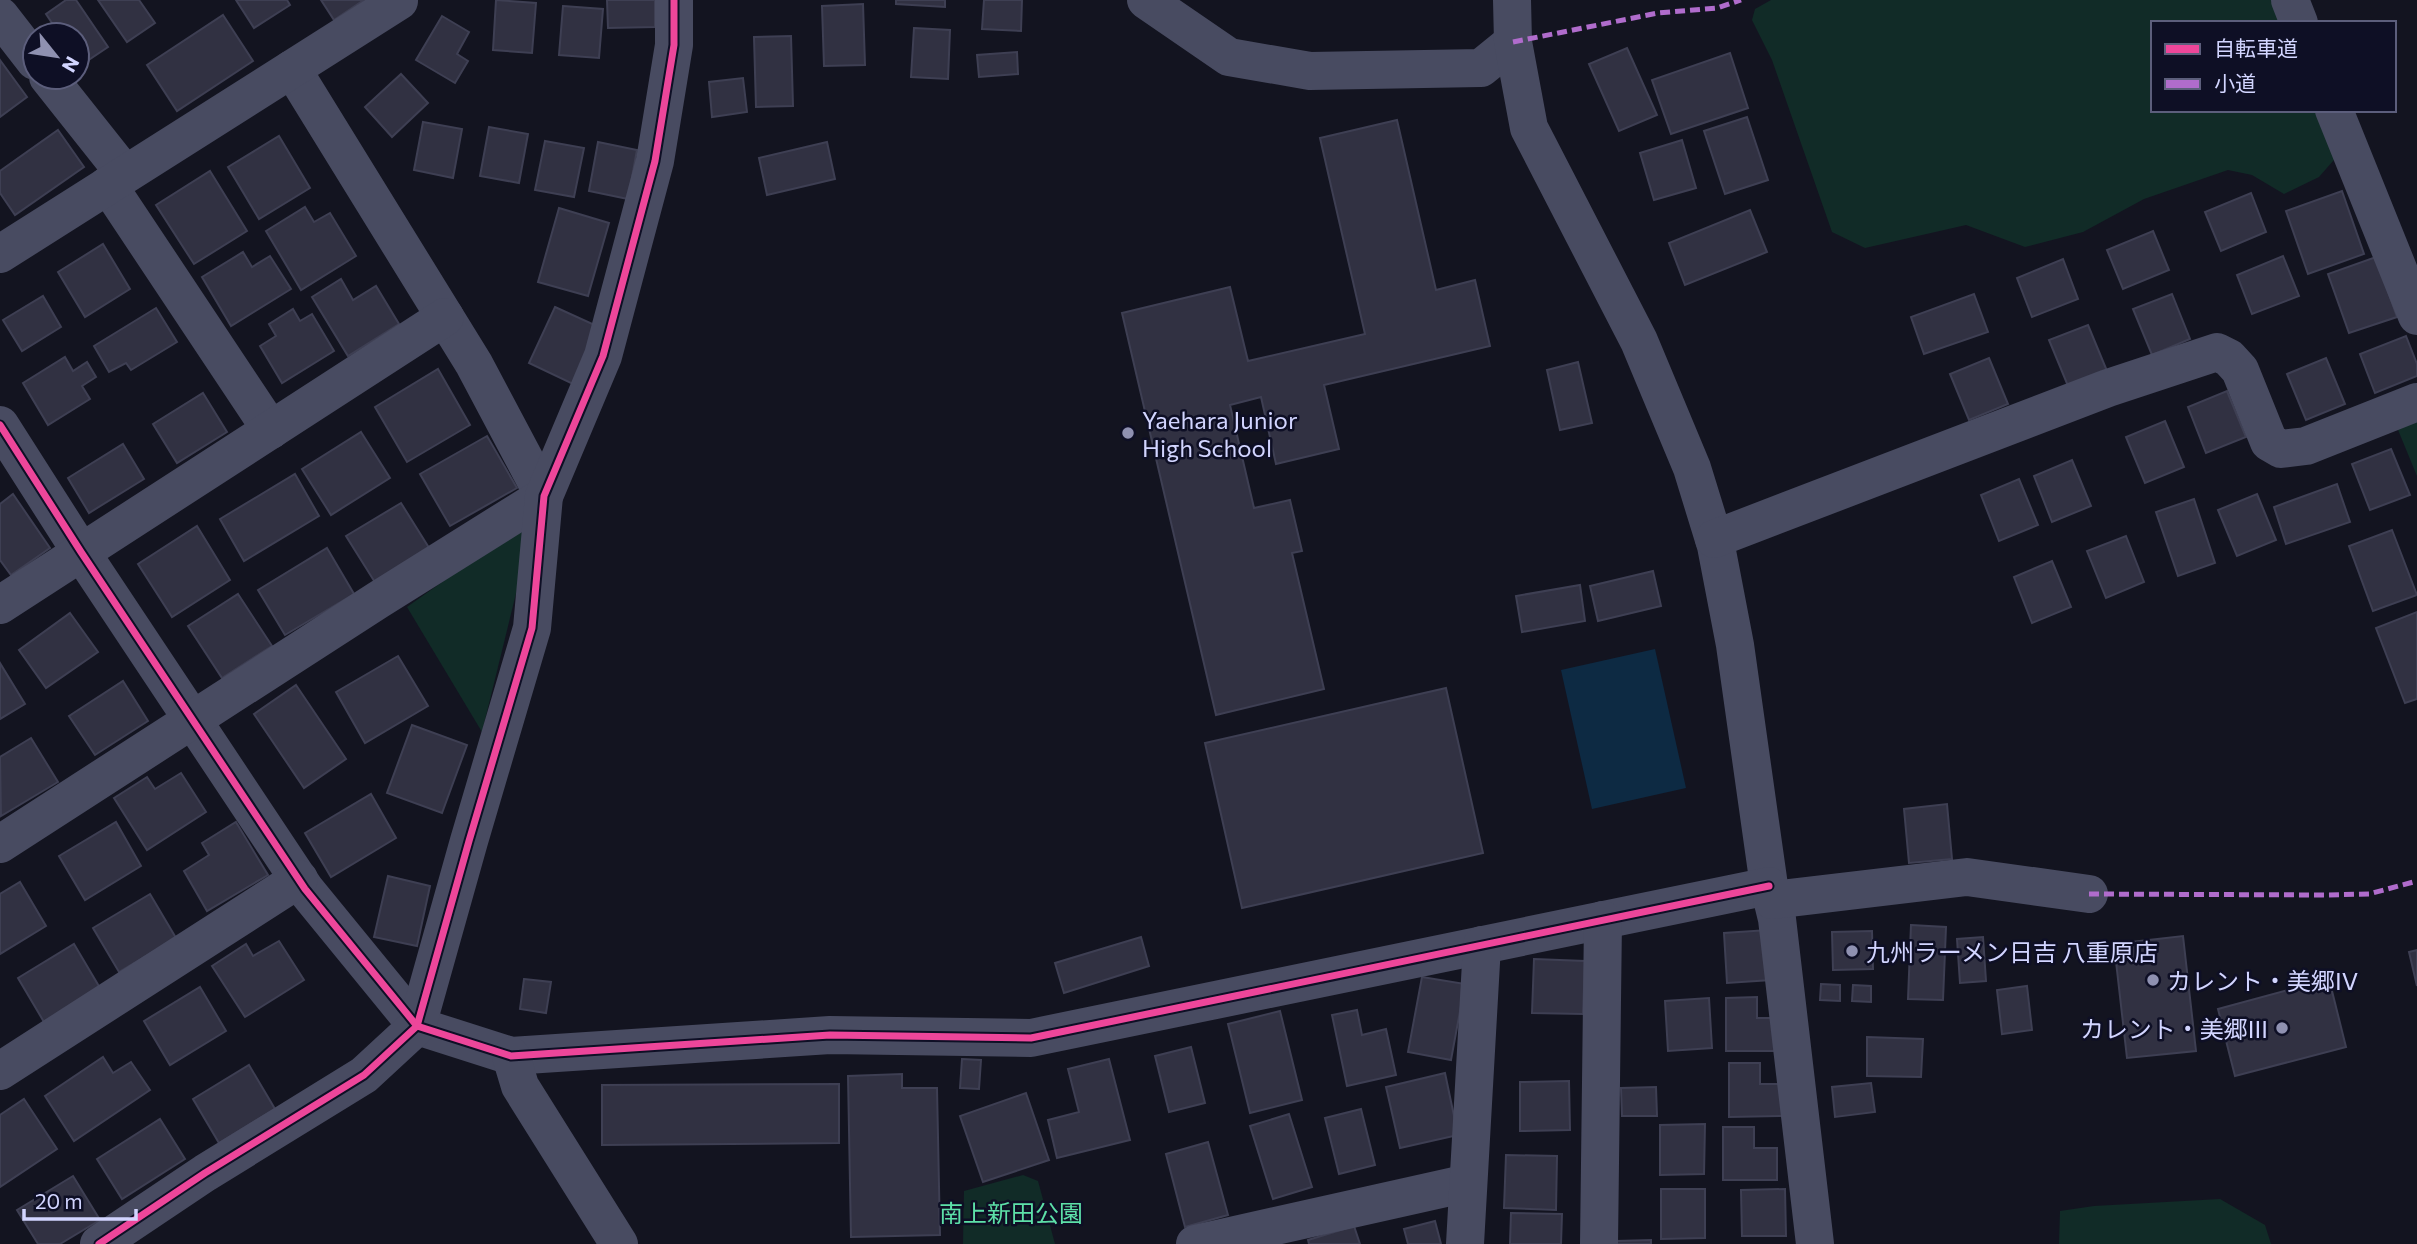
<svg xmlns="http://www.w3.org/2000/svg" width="2417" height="1244" font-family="Commissioner,'Noto Sans JP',sans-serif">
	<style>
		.green { fill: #112b27 }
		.water { fill: #0d2a43 }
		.building { fill: #313142; stroke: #3e3f53; stroke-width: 2 }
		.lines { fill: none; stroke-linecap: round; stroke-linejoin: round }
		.minor { stroke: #484b61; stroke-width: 38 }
		.quiet { stroke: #b06ccc; stroke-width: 5; stroke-dasharray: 10 5; stroke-linecap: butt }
		.cycleway-casing { stroke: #0e0f25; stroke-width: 11 }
		.cycleway { stroke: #ed469a; stroke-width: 7 }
		.poi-dot { fill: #8f91b1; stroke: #0e0f25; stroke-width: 2.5 }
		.labels { text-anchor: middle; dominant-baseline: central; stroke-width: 5; stroke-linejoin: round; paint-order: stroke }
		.poi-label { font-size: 24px; fill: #d2d5ff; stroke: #0e0f25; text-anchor: start }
		.park-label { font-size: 24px; fill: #5de0a8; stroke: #0e0f25 }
	</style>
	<rect width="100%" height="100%" fill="#131420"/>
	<!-- green -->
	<g class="green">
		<polygon points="1771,0 2304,0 2312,23 2153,23 2153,110 2345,110 2354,137 2319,177 2284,194 2252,175 2228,170 2144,199 2083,232 2025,247 1966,225 1865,248 1832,232 1772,60 1752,20 1755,9"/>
		<polygon points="2417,416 2417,476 2396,425"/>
		<polygon points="535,516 482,732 407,607"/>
		<polygon points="1023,1175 1038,1181 1055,1244 963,1244 964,1191"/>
		<polygon points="2220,1199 2265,1225 2271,1244 2059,1244 2060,1211 2094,1206"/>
	</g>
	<!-- water -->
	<polygon class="water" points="1655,649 1686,788 1592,809 1561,670"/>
	<!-- building -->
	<g class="building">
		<polygon points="66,0 76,0 108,47 81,65 77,59 77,35 60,35 46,14"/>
		<polygon points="98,0 139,0 155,23 127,42"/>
		<polygon points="236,0 287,0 290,5 254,28"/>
		<polygon points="321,0 364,0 334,20"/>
		<polygon points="496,0 536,3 532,53 493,50"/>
		<polygon points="607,0 655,0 655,27 608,28"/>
		<polygon points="896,0 945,0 945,7 896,4"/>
		<polygon points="984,0 1022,0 1021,31 982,29"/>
		<polygon points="863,4 865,65 824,66 822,6"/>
		<polygon points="563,6 603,9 599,58 559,55"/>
		<polygon points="223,15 253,61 177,111 147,65"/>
		<polygon points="442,16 469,32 457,54 468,61 455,83 416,60"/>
		<polygon points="914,28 950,30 948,79 911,77"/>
		<polygon points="791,36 793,106 756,107 754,37"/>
		<polygon points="1627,48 1657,115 1619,131 1589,64"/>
		<polygon points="1017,52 1018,74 979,77 977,55"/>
		<polygon points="1730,53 1748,108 1671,134 1652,80"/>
		<polygon points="0,60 27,97 0,117"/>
		<polygon points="401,74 428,103 392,137 365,107"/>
		<polygon points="743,78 747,112 712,117 709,82"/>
		<polygon points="1747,117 1768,180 1725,194 1704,131"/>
		<polygon points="1397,120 1436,290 1475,280 1490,346 1324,385 1339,449 1276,464 1261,397 1230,405 1254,508 1290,500 1302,551 1292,553 1324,689 1216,715 1122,313 1230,287 1248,361 1365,334 1320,138"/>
		<polygon points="423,122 462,129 453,178 414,170"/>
		<polygon points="489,127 528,134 519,183 480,176"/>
		<polygon points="58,130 84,167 15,215 0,193 0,171"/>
		<polygon points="279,136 310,188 259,219 228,167"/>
		<polygon points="1682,140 1696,188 1654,200 1640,153"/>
		<polygon points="545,141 584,148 574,197 535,190"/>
		<polygon points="598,142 637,150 628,199 589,191"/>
		<polygon points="827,142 835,179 767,195 759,158"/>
		<polygon points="210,171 247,231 194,264 156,205"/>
		<polygon points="2342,191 2364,254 2308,274 2286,211"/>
		<polygon points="2251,193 2266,232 2221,251 2205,212"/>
		<polygon points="305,207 314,222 330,213 356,256 301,290 266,231"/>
		<polygon points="559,208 609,223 588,296 538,282"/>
		<polygon points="1750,210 1767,252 1685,285 1669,243"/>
		<polygon points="2153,231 2169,270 2123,289 2107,250"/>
		<polygon points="103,244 130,289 85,317 58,272"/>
		<polygon points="243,252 252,267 270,256 291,289 231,326 202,277"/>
		<polygon points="2283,256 2299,296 2252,314 2237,275"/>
		<polygon points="2376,257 2397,317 2349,333 2328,274"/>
		<polygon points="2063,259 2078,299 2032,317 2017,278"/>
		<polygon points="341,279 353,300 376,286 399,324 348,356 312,297"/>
		<polygon points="1974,294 1988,332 1924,354 1911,317"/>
		<polygon points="2172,294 2190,339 2152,355 2133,309"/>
		<polygon points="43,296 61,327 22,351 3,320"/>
		<polygon points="555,307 599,327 573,384 529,363"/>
		<polygon points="156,308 177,342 131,370 126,363 109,372 94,346"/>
		<polygon points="293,309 300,321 312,314 334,351 282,383 260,346 276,336 269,324"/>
		<polygon points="2088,325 2107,371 2068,386 2049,340"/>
		<polygon points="2406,336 2417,364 2417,376 2375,393 2360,354"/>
		<polygon points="65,357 73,371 87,362 96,377 82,386 90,399 48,425 23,383"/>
		<polygon points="1989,358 2008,404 1969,420 1950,374"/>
		<polygon points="2326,358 2345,404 2306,420 2287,374"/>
		<polygon points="1578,362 1592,423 1560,430 1547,370"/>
		<polygon points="438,369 470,425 407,462 375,407"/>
		<polygon points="2227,391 2246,437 2206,453 2188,407"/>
		<polygon points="203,393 227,432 177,463 153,424"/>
		<polygon points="2165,421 2184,467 2145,483 2126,437"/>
		<polygon points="361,432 390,478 331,515 302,469"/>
		<polygon points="487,436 517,488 450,526 420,474"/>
		<polygon points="123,444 144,479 89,513 68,478"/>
		<polygon points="2391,449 2410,495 2370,510 2352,464"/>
		<polygon points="2072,460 2091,506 2052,522 2034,476"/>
		<polygon points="295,474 319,516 244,561 220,519"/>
		<polygon points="2019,479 2038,525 1999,541 1981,495"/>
		<polygon points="2337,484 2350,522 2286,544 2274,507"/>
		<polygon points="13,494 50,548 11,575 0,560 0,504"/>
		<polygon points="2257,494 2276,540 2237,556 2218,510"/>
		<polygon points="2194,499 2215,563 2178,576 2156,512"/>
		<polygon points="401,503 431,551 376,584 346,536"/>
		<polygon points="197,526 230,580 172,617 138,564"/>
		<polygon points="2392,530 2417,595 2373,611 2349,546"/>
		<polygon points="2126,536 2144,582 2106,598 2087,551"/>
		<polygon points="327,548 354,594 285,635 258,590"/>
		<polygon points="2052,561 2071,607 2032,623 2014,577"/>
		<polygon points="1653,571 1661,606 1598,621 1590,586"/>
		<polygon points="1580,585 1585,621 1522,632 1516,596"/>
		<polygon points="238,594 272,646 222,678 188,626"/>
		<polygon points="2417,612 2417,699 2405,703 2376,628"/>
		<polygon points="70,613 98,652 46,688 19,650"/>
		<polygon points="398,656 428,706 365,743 336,692"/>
		<polygon points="0,663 25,704 0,719"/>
		<polygon points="123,681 148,721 95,755 69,716"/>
		<polygon points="296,685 346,759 304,788 254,714"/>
		<polygon points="1446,688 1483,853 1242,908 1205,743"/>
		<polygon points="412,725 467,745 442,813 387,793"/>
		<polygon points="31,738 58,782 1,816 0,757"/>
		<polygon points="181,773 206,812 147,850 114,798 147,777 155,789"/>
		<polygon points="371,794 396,838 331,877 305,833"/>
		<polygon points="1947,804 1952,859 1909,863 1904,809"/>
		<polygon points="116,822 141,866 85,900 59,856"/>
		<polygon points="236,822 268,875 207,911 184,871 209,855 202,843"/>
		<polygon points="388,876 430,886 417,946 374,937"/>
		<polygon points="20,882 46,926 0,954 0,894"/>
		<polygon points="150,894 176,938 119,972 93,928"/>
		<polygon points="1911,925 1946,927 1943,1000 1908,999"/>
		<polygon points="1768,930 1771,980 1727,983 1724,933"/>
		<polygon points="1872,931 1873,969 1833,970 1832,932"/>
		<polygon points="2183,936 2196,1051 2127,1058 2114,944"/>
		<polygon points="1141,937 1149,966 1064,993 1055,963"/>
		<polygon points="1983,937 1986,981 1960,983 1957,939"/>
		<polygon points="279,941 304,980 245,1017 212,966 246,944 253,956"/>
		<polygon points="74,944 100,988 44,1022 18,978"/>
		<polygon points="2417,950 2417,986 2409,952"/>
		<polygon points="1534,959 1585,961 1583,1014 1532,1013"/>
		<polygon points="1422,977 1465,984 1451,1060 1408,1052"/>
		<polygon points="524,979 551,982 546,1013 520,1009"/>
		<polygon points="2329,979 2346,1047 2235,1076 2218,1009"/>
		<polygon points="1821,984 1840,985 1840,1001 1820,1000"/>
		<polygon points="1853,985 1871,986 1871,1002 1852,1001"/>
		<polygon points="2027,986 2032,1030 2002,1034 1997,990"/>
		<polygon points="200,987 226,1031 170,1065 144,1021"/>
		<polygon points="1757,997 1757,1018 1780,1018 1780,1051 1726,1051 1726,998"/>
		<polygon points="1709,998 1712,1048 1668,1051 1665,1001"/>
		<polygon points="1357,1010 1362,1035 1386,1029 1396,1075 1347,1086 1332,1015"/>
		<polygon points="1280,1011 1302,1100 1250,1113 1228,1024"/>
		<polygon points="1867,1037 1923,1039 1921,1077 1867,1076"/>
		<polygon points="1191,1047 1205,1103 1169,1112 1155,1056"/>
		<polygon points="103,1057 113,1073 131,1062 150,1090 74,1141 45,1096"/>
		<polygon points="962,1059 981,1060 979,1089 960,1088"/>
		<polygon points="1109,1059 1130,1140 1057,1158 1048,1120 1079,1112 1068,1069"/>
		<polygon points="1729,1063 1760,1063 1760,1084 1783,1084 1783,1116 1729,1117"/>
		<polygon points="249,1065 275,1109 219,1143 193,1099"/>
		<polygon points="1445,1073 1458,1135 1400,1148 1386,1087"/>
		<polygon points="902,1074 902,1088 937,1088 940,1235 851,1237 848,1076"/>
		<polygon points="1569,1081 1570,1130 1520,1131 1520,1082"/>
		<polygon points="1871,1083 1875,1112 1835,1117 1832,1087"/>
		<polygon points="839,1084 839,1143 602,1145 602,1085"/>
		<polygon points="1656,1087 1657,1116 1622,1116 1621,1088"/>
		<polygon points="1026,1093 1049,1160 983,1182 960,1116"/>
		<polygon points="24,1099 57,1149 0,1187 0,1115"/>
		<polygon points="1361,1109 1375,1165 1339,1174 1325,1118"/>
		<polygon points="1289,1114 1312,1187 1273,1199 1250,1126"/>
		<polygon points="160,1119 185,1159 122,1199 97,1159"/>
		<polygon points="1705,1124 1704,1174 1660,1175 1660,1125"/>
		<polygon points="1723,1127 1754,1127 1754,1148 1777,1148 1777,1180 1723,1180"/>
		<polygon points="1208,1142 1228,1215 1185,1227 1166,1154"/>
		<polygon points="1506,1155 1557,1156 1556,1210 1504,1208"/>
		<polygon points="73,1176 100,1220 60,1244 38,1244 17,1210"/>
		<polygon points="1661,1189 1705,1189 1705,1238 1661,1239"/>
		<polygon points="1785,1189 1786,1236 1742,1236 1741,1190"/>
		<polygon points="1511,1213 1562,1214 1561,1244 1510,1244"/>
		<polygon points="1435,1221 1441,1244 1408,1244 1404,1229"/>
		<polygon points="1354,1226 1360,1244 1309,1244 1308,1240"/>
		<polygon points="1651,1240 1651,1244 1616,1244 1616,1241"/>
	</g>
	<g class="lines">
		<!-- minor -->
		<g class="minor">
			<polyline points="1146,0 1229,57 1310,71 1481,68 1513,42"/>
			<polyline points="1512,0 1513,42 1529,128 1639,341 1692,468 1716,546 1735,645 1769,886 1777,919 1815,1244"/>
			<polyline points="2290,0 2299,23"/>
			<polyline points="0,16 35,61"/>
			<polyline points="292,69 474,364 544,496"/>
			<polyline points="48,77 125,174"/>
			<polyline points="2334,110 2417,316"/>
			<polyline points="108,185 271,430"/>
			<polyline points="0,254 399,1"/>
			<polyline points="0,425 81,552 305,889 417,1026 511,1056 830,1035 1031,1038 1769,886"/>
			<polyline points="1714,539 2108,388 2217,352 2229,358 2240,370 2269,442 2281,449 2306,446 2417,402"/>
			<polyline points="0,605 445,317"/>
			<polyline points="0,844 378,600 544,496"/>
			<polyline points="1772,900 1967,877 2089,894"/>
			<polyline points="511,1056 520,1086 619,1244"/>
			<polyline points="0,1071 299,879"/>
			<polyline points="99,1244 205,1173 364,1075 417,1026 469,841 532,628 544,496 603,356 655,161 674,45 674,0"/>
			<polyline points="1195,1244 1468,1183"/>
			<polyline points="1465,1244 1482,945"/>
			<polyline points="1599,1244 1603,920"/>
		</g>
		<!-- quiet -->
		<g class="quiet">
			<polyline points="1513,42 1658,13 1717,8 1741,0"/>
			<polyline points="2089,894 2328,895 2369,894 2417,881"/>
		</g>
		<defs>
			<g id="cycleway">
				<polyline points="0,425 81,552 305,889 417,1026 511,1056 830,1035 1031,1038 1769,886"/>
				<polyline points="99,1244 205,1173 364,1075 417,1026 469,841 532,628 544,496 603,356 655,161 674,45 674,0"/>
			</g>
		</defs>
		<!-- cycleway casing -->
		<use href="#cycleway" class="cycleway-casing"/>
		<!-- cycleway -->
		<use href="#cycleway" class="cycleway"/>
	</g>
	<!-- markers -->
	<g class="poi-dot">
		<circle cx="1128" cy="433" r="7"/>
		<circle cx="1852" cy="951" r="7"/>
		<circle cx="2153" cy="980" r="7"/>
		<circle cx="2282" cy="1028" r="7"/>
	</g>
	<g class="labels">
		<!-- poi labels -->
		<g class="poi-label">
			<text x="1142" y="419">Yaehara Junior<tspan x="1142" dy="28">High School</tspan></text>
			<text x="1866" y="951">九州ラーメン日吉 八重原店</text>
			<text x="2167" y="980">カレント・美郷IV</text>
			<text x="2268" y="1028" text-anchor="end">カレント・美郷III</text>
		</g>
		<!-- park labels -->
		<g class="park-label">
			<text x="1011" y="1212">南上新田公園</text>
		</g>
	</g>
	<!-- legend -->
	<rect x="2151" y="21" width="245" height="91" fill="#0e0f25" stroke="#5c5e7c" stroke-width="2"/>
	<rect x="2165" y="44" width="35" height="10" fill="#ed469a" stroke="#5c5e7c" stroke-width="2"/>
	<text x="2214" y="56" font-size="21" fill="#d2d5ff">自転車道</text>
	<rect x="2165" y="79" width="35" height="10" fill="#b06ccc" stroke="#5c5e7c" stroke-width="2"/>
	<text x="2214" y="91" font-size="21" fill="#d2d5ff">小道</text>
	<!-- north arrow -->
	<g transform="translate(56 56) rotate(120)"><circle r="33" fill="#0e0f25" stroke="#5c5e7c" stroke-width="2"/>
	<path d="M0-5L12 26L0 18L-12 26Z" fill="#8f91b1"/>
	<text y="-10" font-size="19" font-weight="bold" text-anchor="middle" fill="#d2d5ff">N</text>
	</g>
	<!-- scale -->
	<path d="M24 1209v10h112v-10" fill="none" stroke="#d2d5ff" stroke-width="3.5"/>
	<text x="35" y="1209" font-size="21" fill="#d2d5ff" stroke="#0e0f25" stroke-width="5" paint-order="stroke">20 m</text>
</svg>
